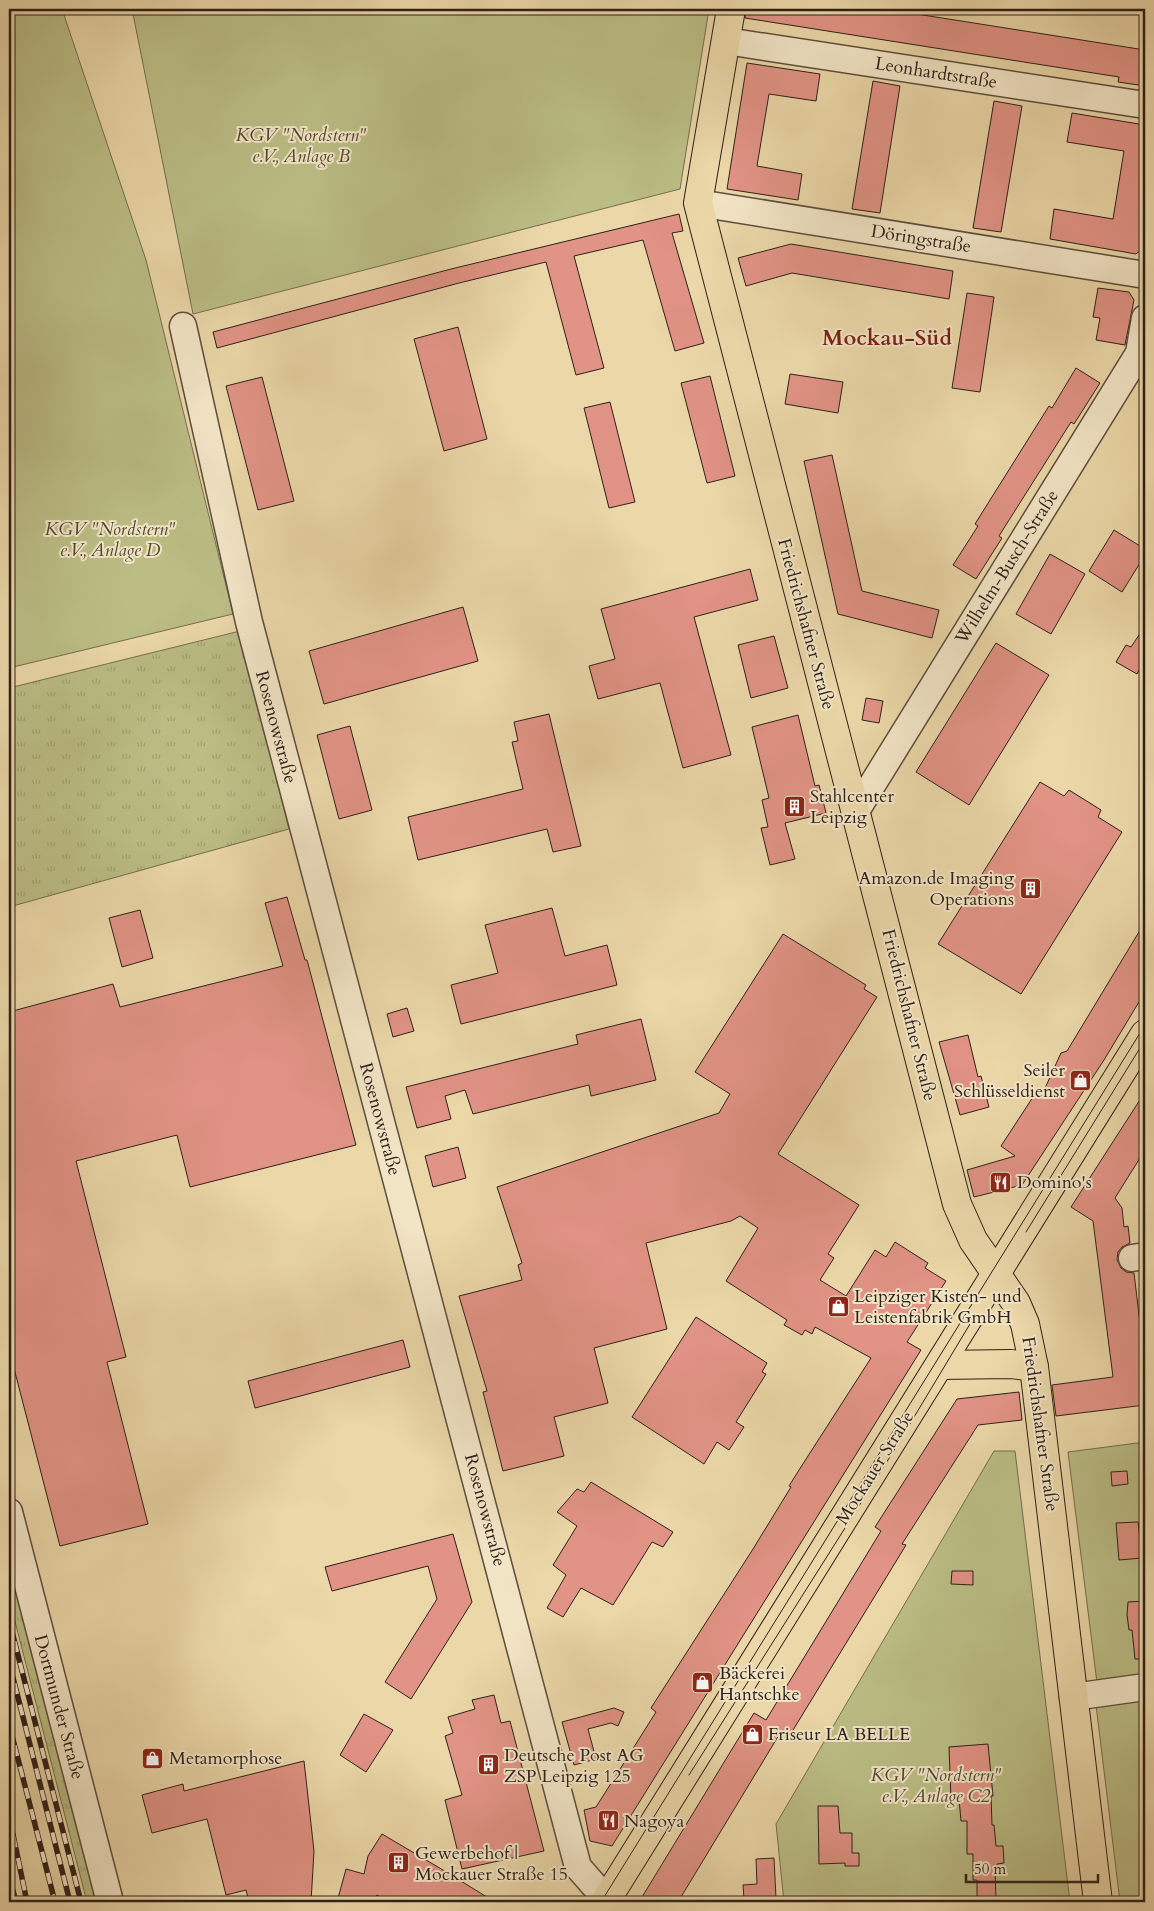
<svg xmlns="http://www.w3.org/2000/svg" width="1154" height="1911" font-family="Cardo,serif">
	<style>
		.grass { fill: url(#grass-tufts); stroke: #746e50 }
		.garden { fill: #bbbd85; stroke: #746e50 }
		.building { fill: #e19385; stroke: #2e201a }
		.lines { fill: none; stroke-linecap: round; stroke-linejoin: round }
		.minor-casing { stroke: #5d4e3e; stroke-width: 29 }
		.major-casing { stroke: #2e201a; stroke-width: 30 }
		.minor { stroke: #f2e5c6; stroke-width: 26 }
		.major { stroke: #ebd7a8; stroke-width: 28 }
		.tram { stroke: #2e201a; stroke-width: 1 }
		.rail-casing { stroke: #2e201a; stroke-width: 5.5 }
		.rail { stroke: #f2e5c6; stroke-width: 4; stroke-dasharray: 11; stroke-linecap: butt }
		.labels { text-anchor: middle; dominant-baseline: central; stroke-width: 4; stroke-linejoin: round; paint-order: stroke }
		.street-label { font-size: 18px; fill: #2e201a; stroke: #f2e5c6 }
		.park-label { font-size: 18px; font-style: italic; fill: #514735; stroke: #f2e5c6 }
		.poi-label { font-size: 18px; fill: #2e201a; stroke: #f2e5c6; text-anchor: start }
		.district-label { font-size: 22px; font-weight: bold; fill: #7a1f14; stroke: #f2e5c6 }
	</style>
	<defs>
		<pattern id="grass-tufts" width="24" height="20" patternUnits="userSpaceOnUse" patternTransform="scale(1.25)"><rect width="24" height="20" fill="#bbbd85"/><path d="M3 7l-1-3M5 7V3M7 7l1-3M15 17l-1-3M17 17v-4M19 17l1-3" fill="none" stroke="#a1a272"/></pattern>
	</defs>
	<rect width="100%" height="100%" fill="#ebd7a8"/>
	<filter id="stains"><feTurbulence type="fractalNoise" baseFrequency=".004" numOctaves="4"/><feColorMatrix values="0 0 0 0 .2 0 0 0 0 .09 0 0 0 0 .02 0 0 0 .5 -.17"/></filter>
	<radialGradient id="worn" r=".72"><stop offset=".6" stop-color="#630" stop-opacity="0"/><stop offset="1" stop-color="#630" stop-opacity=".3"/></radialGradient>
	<!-- grass -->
	<g class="grass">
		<polygon points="240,631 289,829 9,907 9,688"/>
		<polygon points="9,1548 101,1902 87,1902 9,1598"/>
	</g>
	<!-- garden -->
	<g class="garden">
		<polygon points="9,9 62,9 146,260 233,614 9,668"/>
		<polygon points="132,9 709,9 680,189 193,314"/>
		<polygon points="1145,1442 1145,1677 1097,1683 1068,1452"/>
		<polygon points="994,1451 1015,1451 1070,1902 784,1902 776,1824"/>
		<polygon points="1145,1696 1145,1902 1120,1902 1096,1705"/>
	</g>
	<!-- building -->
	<g class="building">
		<polygon points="746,9 885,9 1145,50 1145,86 1118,82 1119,77 745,18"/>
		<polygon points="747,63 820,74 816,101 769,94 757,166 802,174 798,200 727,189"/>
		<polygon points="873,81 900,86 880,213 852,209"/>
		<polygon points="994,101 1022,106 1001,232 973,228"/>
		<polygon points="1072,113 1145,125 1145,231 1142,249 1136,254 1050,239 1054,209 1113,219 1124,151 1067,142"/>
		<polygon points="679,214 683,231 672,233 704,343 675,351 643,240 574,256 604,368 576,375 546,262 459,283 217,348 213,332 451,269"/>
		<polygon points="791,244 953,271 949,299 792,273 746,286 738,258"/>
		<polygon points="1098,288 1129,292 1134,300 1125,345 1096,340 1100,318 1093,317"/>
		<polygon points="967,293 994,297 980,392 952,388"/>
		<polygon points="458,327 487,439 444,451 414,339"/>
		<polygon points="1076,368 1100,383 1074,424 1071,422 999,536 1002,538 976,579 953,565 978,526 975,524 1049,406 1052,408"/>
		<polygon points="790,374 843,382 838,413 785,404"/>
		<polygon points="710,376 735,476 707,483 681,383"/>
		<polygon points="262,377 294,501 258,510 226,386"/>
		<polygon points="610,402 635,502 609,508 584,408"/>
		<polygon points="832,455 862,591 939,610 932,638 838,614 804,461"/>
		<polygon points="1114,530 1145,549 1145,555 1122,592 1089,571"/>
		<polygon points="1050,554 1085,574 1051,634 1016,614"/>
		<polygon points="750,569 758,600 694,617 731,755 683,768 660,683 598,699 589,666 615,659 601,609"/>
		<polygon points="463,607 478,661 324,704 309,651"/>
		<polygon points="1145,626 1145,659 1137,674 1116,662 1126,645 1131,647"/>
		<polygon points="774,636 788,688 751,698 738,645"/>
		<polygon points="996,643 1049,675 969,805 916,772"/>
		<polygon points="866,698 883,701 879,723 862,720"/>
		<polygon points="549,714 581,846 553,852 547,829 418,860 408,817 523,789 512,742 518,741 514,722"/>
		<polygon points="798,715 815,786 819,785 826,813 785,823 795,859 770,865 761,828 768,827 762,800 769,798 752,727"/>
		<polygon points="350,726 372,810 339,819 317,735"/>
		<polygon points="1040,782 1064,796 1069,790 1101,810 1098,817 1122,832 1021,994 938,944"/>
		<polygon points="287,897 305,960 307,960 356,1145 190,1187 177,1135 76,1161 126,1357 107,1362 148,1524 60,1546 9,1349 9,1012 113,984 120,1007 283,966 265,903"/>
		<polygon points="552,908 565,956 607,945 617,985 461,1024 451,985 498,973 485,925"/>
		<polygon points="140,910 153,958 122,967 109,918"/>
		<polygon points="1145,922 1145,992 1104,1060 1022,1185 974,1197 967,1170 1015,1156 1001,1146 1033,1097 1035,1099 1046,1086 1061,1053 1067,1051"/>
		<polygon points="783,934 866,985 864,989 877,997 778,1154 859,1205 828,1254 834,1258 820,1280 846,1296 875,1250 886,1257 895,1242 928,1263 925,1268 946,1281 907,1342 921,1350 612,1846 590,1841 584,1810 596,1807 622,1766 656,1712 651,1708 753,1549 791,1487 789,1486 799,1470 871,1358 815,1327 812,1334 805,1330 802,1335 784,1325 787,1320 726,1281 758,1228 740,1216 731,1221 646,1243 667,1329 594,1348 608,1403 554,1417 564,1456 503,1471 483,1392 487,1391 459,1296 522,1280 518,1265 522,1263 497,1187 719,1113 730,1094 695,1072"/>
		<polygon points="407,1008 414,1031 393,1037 387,1014"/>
		<polygon points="641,1019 656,1080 591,1096 589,1085 473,1114 465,1090 445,1096 451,1119 417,1128 406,1087 578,1044 576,1035"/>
		<polygon points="968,1035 978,1077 981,1076 989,1107 960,1115 939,1042"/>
		<polygon points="1145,1092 1145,1150 1115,1198 1122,1208 1124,1227 1128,1226 1130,1243 1122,1247 1118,1252 1117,1260 1121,1268 1126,1272 1134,1273 1145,1365 1145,1405 1056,1416 1052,1385 1113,1377 1093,1221 1071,1207"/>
		<polygon points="458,1147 466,1178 433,1187 425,1156"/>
		<polygon points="696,1317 767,1363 762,1372 766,1374 736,1422 744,1427 729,1450 717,1442 704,1464 632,1417"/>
		<polygon points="403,1340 410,1367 255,1408 248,1381"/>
		<polygon points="1019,1392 1022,1420 978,1425 902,1544 906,1545 790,1735 782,1730 678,1902 639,1902 754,1713 766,1720 881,1531 875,1527 957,1399"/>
		<polygon points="1127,1471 1128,1484 1112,1486 1111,1472"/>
		<polygon points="591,1482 673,1532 663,1547 652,1542 613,1605 581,1588 563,1617 547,1608 566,1575 553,1565 577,1526 557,1512 577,1489 584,1492"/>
		<polygon points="1138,1522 1142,1558 1119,1560 1116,1523"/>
		<polygon points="453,1534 472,1602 411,1699 385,1682 437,1599 428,1566 332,1591 325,1567"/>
		<polygon points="952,1571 973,1571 973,1585 951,1584"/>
		<polygon points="1145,1601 1145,1659 1135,1659 1132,1630 1129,1630 1127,1615 1128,1602"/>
		<polygon points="494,1695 501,1723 510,1721 544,1851 462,1869 445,1800 462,1795 445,1736 453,1733 448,1717 475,1709 472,1700"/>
		<polygon points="614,1708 624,1712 618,1726 611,1723 588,1729 596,1759 574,1765 562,1722"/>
		<polygon points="364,1714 393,1730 366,1772 340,1755"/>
		<polygon points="988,1744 993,1796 991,1796 992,1825 994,1825 996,1846 1003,1846 1004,1863 997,1864 997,1869 995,1869 996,1899 977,1900 977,1880 973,1880 973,1854 967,1854 967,1821 961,1821 959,1799 951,1800 949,1747"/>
		<polygon points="304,1761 314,1851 311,1902 249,1902 246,1890 226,1895 207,1819 152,1833 142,1795 183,1784 184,1791"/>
		<polygon points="818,1806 838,1806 840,1833 852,1833 852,1853 859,1853 859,1866 845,1866 845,1863 819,1864"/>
		<polygon points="382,1834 443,1870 495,1902 389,1902 377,1895 372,1902 337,1902 346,1869 364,1874 368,1856"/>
		<polygon points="774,1858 776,1898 744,1899 743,1885 757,1884 756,1859"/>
	</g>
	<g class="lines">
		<defs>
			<g id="minor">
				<polyline points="726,41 1145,105"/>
				<polyline points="698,203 1145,275"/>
				<polyline points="183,326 249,622 578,1867 606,1899"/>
				<polyline points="856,811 1139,353 1145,318"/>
				<polyline points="1132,1258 1145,1256"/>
				<polyline points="9,1512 110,1902"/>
				<polyline points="1073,1697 1145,1687"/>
			</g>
			<g id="major">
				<polyline points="731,9 698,203 957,1204 973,1240 1016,1303 1025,1324 1034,1367 1098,1902"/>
				<polyline points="940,1365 1011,1364 1034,1367"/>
				<polyline points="605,1902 1145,1034"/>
			</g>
		</defs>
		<!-- minor casing -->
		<use href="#minor" class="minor-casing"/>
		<!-- major casing -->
		<use href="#major" class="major-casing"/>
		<!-- minor -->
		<use href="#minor" class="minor"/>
		<!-- major -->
		<use href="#major" class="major"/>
		<!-- tram -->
		<g class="tram">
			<polyline points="1026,1232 1145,1040"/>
			<polyline points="689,1775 893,1452 973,1319"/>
			<polyline points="601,1902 1145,1025"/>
		</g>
		<defs>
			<g id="rail">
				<polyline points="9,1620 81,1902"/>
				<polyline points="9,1662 70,1902"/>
				<polyline points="9,1724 55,1902"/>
				<polyline points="9,1815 27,1902"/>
				<polyline points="9,1876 16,1902"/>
			</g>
		</defs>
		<!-- rail casing -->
		<use href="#rail" class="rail-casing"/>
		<!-- rail -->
		<use href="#rail" class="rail"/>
	</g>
	<!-- icons -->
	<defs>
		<symbol id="building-square" viewBox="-11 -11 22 22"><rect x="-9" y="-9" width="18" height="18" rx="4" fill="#8f2418" stroke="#f2e5c6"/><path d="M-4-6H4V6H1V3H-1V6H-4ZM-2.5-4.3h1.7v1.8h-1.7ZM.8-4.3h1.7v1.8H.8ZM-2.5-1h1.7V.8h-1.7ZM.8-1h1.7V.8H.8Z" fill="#fff"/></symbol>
		<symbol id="shop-square" viewBox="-11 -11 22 22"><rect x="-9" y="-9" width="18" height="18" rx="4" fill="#8f2418" stroke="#f2e5c6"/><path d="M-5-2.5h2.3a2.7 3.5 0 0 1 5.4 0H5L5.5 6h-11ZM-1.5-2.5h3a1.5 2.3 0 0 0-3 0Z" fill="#fff"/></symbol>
		<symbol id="restaurant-square" viewBox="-11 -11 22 22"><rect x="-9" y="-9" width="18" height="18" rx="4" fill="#8f2418" stroke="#f2e5c6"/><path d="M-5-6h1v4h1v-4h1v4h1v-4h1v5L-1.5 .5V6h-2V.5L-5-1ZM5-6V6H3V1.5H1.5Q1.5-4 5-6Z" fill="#fff"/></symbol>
	</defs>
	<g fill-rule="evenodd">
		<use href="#building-square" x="782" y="794" width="25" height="25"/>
		<use href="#building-square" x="1018" y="876" width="25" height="25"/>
		<use href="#shop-square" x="1068" y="1068" width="25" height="25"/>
		<use href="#restaurant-square" x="988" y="1170" width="25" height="25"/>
		<use href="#shop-square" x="826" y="1294" width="25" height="25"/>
		<use href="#shop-square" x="690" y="1670" width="25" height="25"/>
		<use href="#shop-square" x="740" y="1722" width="25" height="25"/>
		<use href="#shop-square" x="140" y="1746" width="25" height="25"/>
		<use href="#building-square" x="476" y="1752" width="25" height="25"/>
		<use href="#restaurant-square" x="596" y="1808" width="25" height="25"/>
		<use href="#building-square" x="386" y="1850" width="25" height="25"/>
	</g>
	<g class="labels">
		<!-- street labels -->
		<g class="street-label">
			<text transform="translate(936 73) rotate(9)">Leonhardtstraße</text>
			<text transform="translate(921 239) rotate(9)">Döringstraße</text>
			<text transform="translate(1007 567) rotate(-58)">Wilhelm-Busch-Straße</text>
			<text transform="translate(806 624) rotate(75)">Friedrichshafner Straße</text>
			<text transform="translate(276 727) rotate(75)">Rosenowstraße</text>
			<text transform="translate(909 1015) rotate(76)">Friedrichshafner Straße</text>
			<text transform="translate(380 1119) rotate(75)">Rosenowstraße</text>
			<text transform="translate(1040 1424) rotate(82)">Friedrichshafner Straße</text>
			<text transform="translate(875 1468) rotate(-58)">Mockauer Straße</text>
			<text transform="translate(485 1510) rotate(75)">Rosenowstraße</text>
			<text transform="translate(59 1707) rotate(75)">Dortmunder Straße</text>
		</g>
		<!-- park labels -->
		<g class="park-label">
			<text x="301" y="135">KGV "Nordstern"<tspan x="301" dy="21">e.V., Anlage B</tspan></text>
			<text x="110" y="529">KGV "Nordstern"<tspan x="110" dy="21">e.V., Anlage D</tspan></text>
			<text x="936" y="1775">KGV "Nordstern"<tspan x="936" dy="21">e.V., Anlage C2</tspan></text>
		</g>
		<!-- poi labels -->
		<g class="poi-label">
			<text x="810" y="796">Stahlcenter<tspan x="810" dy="21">Leipzig</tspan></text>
			<text x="1014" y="878" text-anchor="end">Amazon.de Imaging<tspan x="1014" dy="21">Operations</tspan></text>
			<text x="1065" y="1070" text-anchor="end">Seiler<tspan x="1065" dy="21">Schlüsseldienst</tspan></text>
			<text x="1017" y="1182">Domino's</text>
			<text x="854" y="1296">Leipziger Kisten- und<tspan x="854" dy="21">Leistenfabrik GmbH</tspan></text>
			<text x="719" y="1673">Bäckerei<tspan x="719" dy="21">Hantschke</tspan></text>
			<text x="768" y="1734">Friseur LA BELLE</text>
			<text x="504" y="1755">Deutsche Post AG<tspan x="504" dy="21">ZSP Leipzig 125</tspan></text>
			<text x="169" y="1758">Metamorphose</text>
			<text x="624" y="1821">Nagoya</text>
			<text x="415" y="1853">Gewerbehof |<tspan x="415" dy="21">Mockauer Straße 15</tspan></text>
		</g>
		<!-- district labels -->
		<g class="district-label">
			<text x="887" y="338">Mockau-Süd</text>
		</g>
	</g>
	<!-- margin -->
	<rect width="1154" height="1911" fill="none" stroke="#ebd7a8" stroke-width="30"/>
	<rect x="10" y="10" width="1134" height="1891" fill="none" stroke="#2e201a" stroke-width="2.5"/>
	<rect x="15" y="15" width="1124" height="1881" fill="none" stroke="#2e201a"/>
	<!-- scale -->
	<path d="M966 1874v8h132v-8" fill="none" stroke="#2e201a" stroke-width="2.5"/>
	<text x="974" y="1874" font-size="15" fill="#2e201a" stroke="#f2e5c6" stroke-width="4" paint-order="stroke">50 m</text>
	<rect width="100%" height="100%" filter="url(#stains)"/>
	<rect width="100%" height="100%" fill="url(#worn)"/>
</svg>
